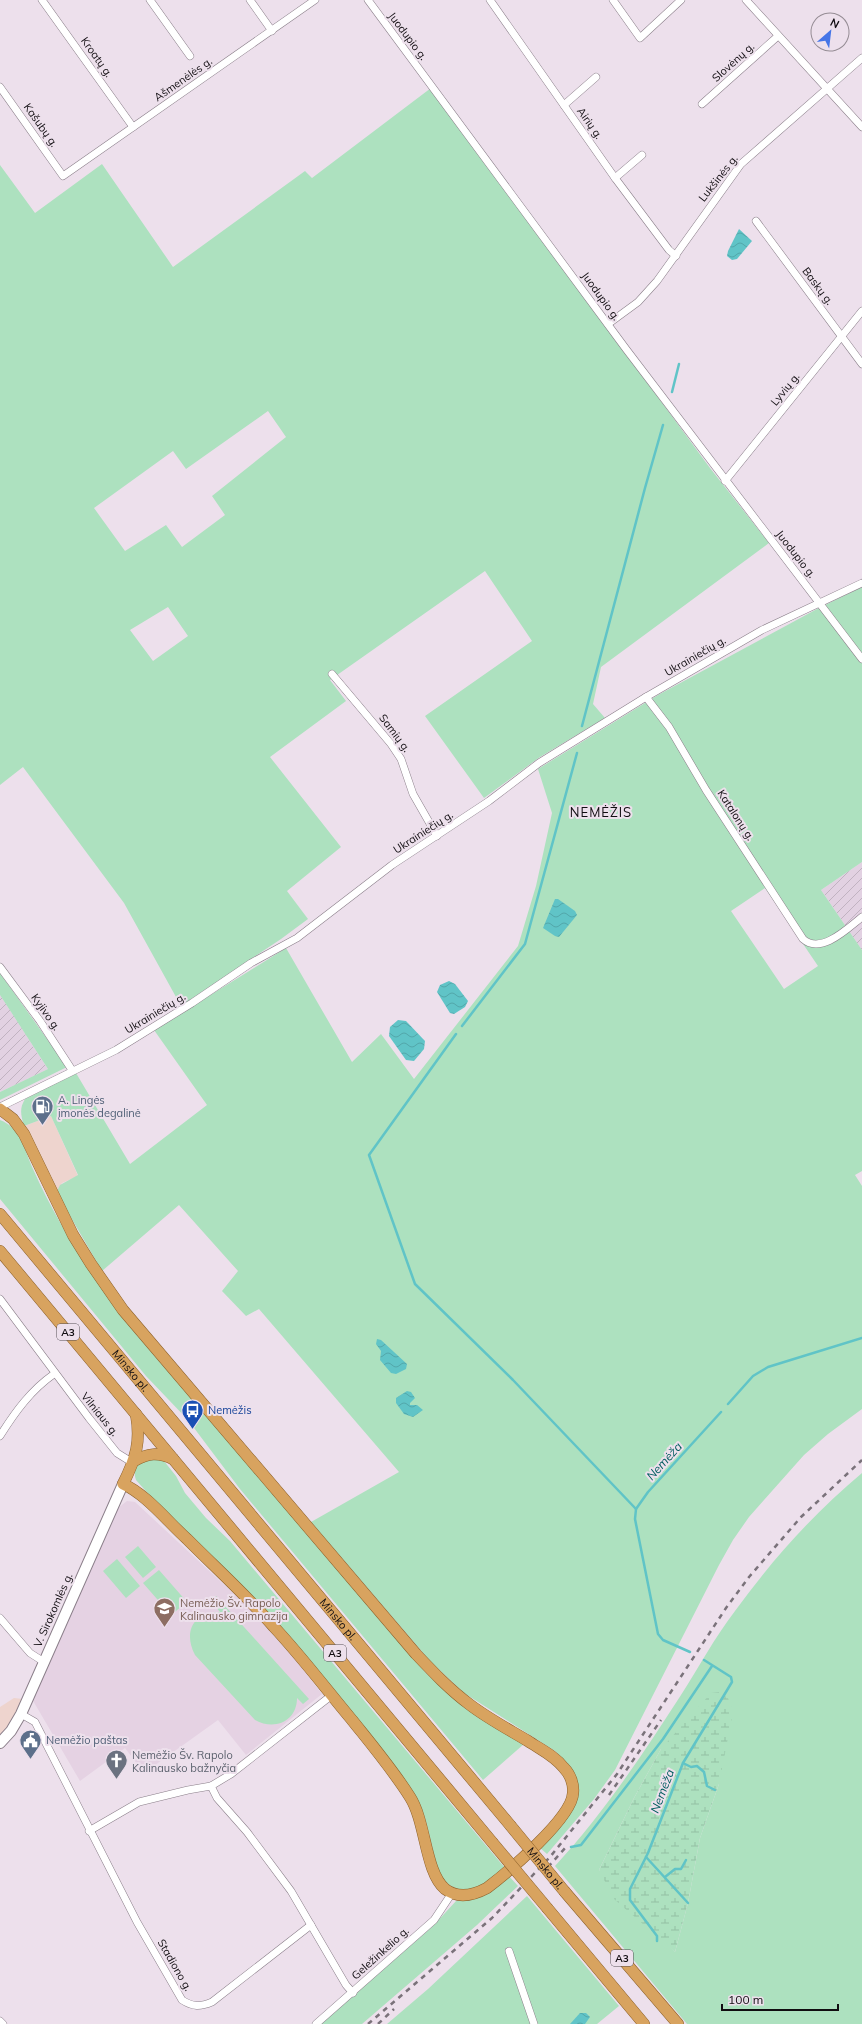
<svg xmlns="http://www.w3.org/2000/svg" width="862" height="2024" font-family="Mulish,sans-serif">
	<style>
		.commercial { fill: #eed4ce }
		.industrial { fill: url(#industrial-furrows) }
		.built { fill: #e5d2e3 }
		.green { fill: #ade1bf; fill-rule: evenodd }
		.wetland { fill: url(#wetland-marsh) }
		.water { fill: url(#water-waves) }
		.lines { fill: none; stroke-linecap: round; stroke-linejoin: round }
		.stream { stroke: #60c4c7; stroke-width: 2.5 }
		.minor-casing { stroke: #8a7e89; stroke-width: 8 }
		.secondary-casing { stroke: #8a7e89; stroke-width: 12 }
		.trunk-casing { stroke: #8c602a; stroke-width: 12 }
		.minor { stroke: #fff; stroke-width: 7 }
		.secondary { stroke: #fff; stroke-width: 10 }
		.trunk { stroke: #d8a35f; stroke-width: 11 }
		.rail { stroke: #7a727a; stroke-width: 2.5; stroke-dasharray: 5 5; stroke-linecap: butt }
		.trunk-bridge-casing { stroke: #8c602a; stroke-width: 12; stroke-linecap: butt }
		.trunk-bridge { stroke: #d8a35f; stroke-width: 11 }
		.labels { text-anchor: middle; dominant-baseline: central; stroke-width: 4; stroke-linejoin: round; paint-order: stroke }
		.shield { fill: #ede0ec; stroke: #534c53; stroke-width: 1 }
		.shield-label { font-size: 10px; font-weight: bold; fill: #110d11 }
		.street-label { font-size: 11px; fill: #110d11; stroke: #ede0ec }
		.service-label { font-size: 11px; fill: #4e5e75; stroke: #ede0ec; text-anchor: start }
		.transit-label { font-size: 11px; fill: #164399; stroke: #ede0ec; text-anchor: start }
		.education-label { font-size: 11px; fill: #785e54; stroke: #ede0ec; text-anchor: start }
		.worship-label { font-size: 11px; fill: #5b616d; stroke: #ede0ec; text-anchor: start }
		.water-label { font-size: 12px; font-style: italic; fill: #005c5f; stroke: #ede0ec }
		.quarter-label { font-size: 13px; letter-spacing: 1px; fill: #110d11; stroke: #ede0ec }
	</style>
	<defs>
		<pattern id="industrial-furrows" width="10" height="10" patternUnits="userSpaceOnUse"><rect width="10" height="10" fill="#e2d1e2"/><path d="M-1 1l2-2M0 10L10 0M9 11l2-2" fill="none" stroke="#c1b2c1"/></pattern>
		<pattern id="wetland-marsh" width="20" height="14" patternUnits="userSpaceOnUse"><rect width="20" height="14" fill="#ade1bf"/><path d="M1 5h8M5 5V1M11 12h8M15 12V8" fill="none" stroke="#94c0a3"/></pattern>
		<pattern id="water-waves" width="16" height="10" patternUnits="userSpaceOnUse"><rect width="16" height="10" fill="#60c4c7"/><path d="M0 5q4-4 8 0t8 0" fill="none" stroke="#52a7aa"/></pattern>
	</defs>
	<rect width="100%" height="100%" fill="#ede0ec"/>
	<!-- commercial -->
	<g class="commercial">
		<polygon points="51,1116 78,1176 62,1183 57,1191 24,1126"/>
		<polygon points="14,1698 23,1699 8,1728 0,1738 0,1707"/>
	</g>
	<!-- industrial -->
	<g class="industrial">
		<polygon points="862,862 862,950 821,890"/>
		<polygon points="0,995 48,1069 0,1092"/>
	</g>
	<!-- built -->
	<polygon class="built" points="127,1501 135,1502 247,1606 289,1652 322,1694 246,1755 218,1720 144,1773 125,1748 80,1781 32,1699 118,1508"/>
	<!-- green -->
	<g class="green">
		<path d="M431 88 710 468 769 543 601 667 593 704 605 718 540 757 484 798 425 716 532 641 485 571 330 680 346 701 270 757 341 847 287 891 308 919 281 939 181 1006 124 903 23 767 0 785V165L35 213 102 164 173 267 305 171 312 178ZM268 411 286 437 212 496 225 515 182 547 166 525 125 551 94 508 173 451 186 469ZM168 607 188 636 153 661 130 630Z"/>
		<path d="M862 587V862L821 890 862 950V1171L855 1175 862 1186V1409L828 1434 804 1455 749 1517 733 1540 719 1565 615 1770 594 1799 547 1854 539 1847C570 1814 599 1791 555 1751L464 1693 430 1661 311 1522 399 1472 259 1309 246 1316 222 1291 238 1271 179 1205 102 1271 59 1197 57 1191 60 1185 78 1175 51 1116 24 1126C21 1115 19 1109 25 1099L76 1073 130 1164 207 1105 154 1030 286 948 352 1062 381 1034 414 1079 518 946 536 886 552 813 538 769 658 695 817 609ZM765 888 818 966 784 989 731 911Z"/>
		<polygon points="0,973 67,1067 0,1100 0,1092 48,1069 0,995"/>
		<path d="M0 1120C20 1127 25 1151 33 1169 57 1223 90 1273 124 1320L426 1673C455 1702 489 1722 524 1744L483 1780 240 1489 188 1420 146 1376 0 1199Z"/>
		<path d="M148 1457 164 1461 176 1476 185 1493 206 1518 230 1541 505 1868C499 1873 494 1878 488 1882 470 1895 445 1892 438 1869 433 1853 430 1835 425 1818 421 1804 413 1793 404 1781L136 1480C132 1469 139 1462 148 1457Z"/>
		<path d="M862 1473V2024H687L555 1866C603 1814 643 1754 681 1695 699 1667 715 1637 735 1611 772 1560 814 1513 862 1473ZM661 1749 719 1784 700 1838 688 1903 675 1952 599 1870 634 1798Z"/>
		<polygon points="138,1546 156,1567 143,1578 125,1557"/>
		<polygon points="117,1559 140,1586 126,1598 103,1571"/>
		<polygon points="159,1570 187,1602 171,1615 143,1583"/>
		<path d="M216 1596 309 1699 303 1704 297 1698C297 1721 275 1731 255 1720L195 1655C183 1632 193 1612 220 1612L211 1601Z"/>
		<path d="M508 1875 518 1886 477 1925 362 2024H321L433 1926 456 1901C478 1899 491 1889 508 1875Z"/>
		<polygon points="527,1896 619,2006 597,2024 387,2024 428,1989"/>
	</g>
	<!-- wetland -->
	<polygon class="wetland" points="719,1692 728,1698 733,1712 719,1784 700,1838 688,1903 675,1952 614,1899 599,1870 634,1798 661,1749 711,1693"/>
	<!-- water -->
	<g class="water">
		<polygon points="739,229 752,241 737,259 732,260 727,256 728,251"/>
		<polygon points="555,899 558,899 575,911 577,915 559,937 555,936 543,928"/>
		<polygon points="449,981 455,984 468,1001 465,1007 454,1014 450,1013 437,992 440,985"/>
		<polygon points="398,1020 406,1021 425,1041 424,1049 414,1061 406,1060 389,1036 390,1027"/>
		<polygon points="377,1339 381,1340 407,1364 406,1369 396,1374 391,1373 380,1360 381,1351 376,1344"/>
		<polygon points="407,1391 411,1392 415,1398 410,1403 410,1405 417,1405 423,1410 413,1417 404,1414 396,1403 396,1398"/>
		<polygon points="580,2013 586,2013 590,2017 585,2024 570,2024"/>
	</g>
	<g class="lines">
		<!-- stream -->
		<g class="stream">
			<polyline points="672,392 679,364"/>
			<polyline points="582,726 645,488 663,425"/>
			<polyline points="462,1026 525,944 577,753"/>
			<polyline points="456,1034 369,1155 415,1284 513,1380 636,1509"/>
			<polyline points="728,1404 753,1376 768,1367 862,1338"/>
			<polyline points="690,1652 663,1640 658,1634 635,1519 636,1509 648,1492 721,1412"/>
			<polyline points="683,1763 691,1767 697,1766 704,1772 707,1786 715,1790"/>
			<polyline points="571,1847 581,1845 663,1739 712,1666"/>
			<polyline points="646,1857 688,1903"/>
			<polyline points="665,1877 675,1869 681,1869 686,1860"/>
			<polyline points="657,1941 657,1936 630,1900 630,1889 648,1853 683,1763 732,1682 731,1677 704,1660"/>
		</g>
		<defs>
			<g id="minor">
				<polyline points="42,0 133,127"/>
				<polyline points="150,0 190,56"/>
				<polyline points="250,0 272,31"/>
				<polyline points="368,0 626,349 862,659"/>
				<polyline points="490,0 615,178 669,250 676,256"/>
				<polyline points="613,0 640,38 681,0"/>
				<polyline points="746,0 862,127"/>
				<polyline points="0,87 63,176 315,0"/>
				<polyline points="702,104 778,36"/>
				<polyline points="564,105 596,77"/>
				<polyline points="615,178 642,155"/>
				<polyline points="756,221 862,364"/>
				<polyline points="608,324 638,302 657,281 741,164 862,58"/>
				<polyline points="725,481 862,311"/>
				<polyline points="332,674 391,744 401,759 413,794 437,836"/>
				<path d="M646 697 669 727 706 790 803 939C821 955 848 928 862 917"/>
				<polyline points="0,967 40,1021 72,1070"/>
				<polyline points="0,1107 116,1050 192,1003 251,963 297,938 392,865 489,801 539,763 646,697 762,630 862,583"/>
				<polyline points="0,1299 89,1418 117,1453 133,1463"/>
				<path d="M0 1436C15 1412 31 1390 54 1374"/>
				<polyline points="0,1618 30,1653 44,1662"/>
				<path d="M21 1714 35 1722 137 1922 182 2000C193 2007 200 2007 212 2002L311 1925"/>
				<polyline points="211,1786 217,1798 247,1832 291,1891 346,1985 353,1993"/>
				<polyline points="89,1831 139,1802 188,1790 211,1786 231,1774 332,1695"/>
				<polyline points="509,1951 534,2024"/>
				<polyline points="0,2021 3,2024"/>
				<polyline points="316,2024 434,1920 452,1893"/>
			</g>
			<polyline id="secondary" points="0,1743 11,1731 21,1714 123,1484"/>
			<g id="trunk">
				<path d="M0 1109 13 1119 24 1134 73 1235 91 1264 123 1310 416 1654C433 1672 449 1689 469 1704 487 1718 508 1729 528 1741 540 1749 555 1756 564 1768 570 1774 574 1784 573 1793 572 1818 508 1872 487 1888 474 1895 458 1899 445 1889 425 1872 426 1822 410 1797 393 1770 372 1745 352 1720 326 1689 302 1657 274 1627 247 1596 216 1568 187 1539 168 1522 146 1494 123 1484 136 1458 141 1442 136 1414"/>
				<path id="s1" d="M0 1214 510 1825"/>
				<polyline points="0,1251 492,1842"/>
				<path d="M134 1461C148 1453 158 1452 173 1459"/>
				<polyline points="565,1892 678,2024"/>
				<polyline points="548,1909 644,2024"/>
			</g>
		</defs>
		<!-- minor casing -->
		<use href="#minor" class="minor-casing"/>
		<!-- secondary casing -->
		<use href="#secondary" class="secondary-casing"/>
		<!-- trunk casing -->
		<use href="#trunk" class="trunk-casing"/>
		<!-- minor -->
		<use href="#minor" class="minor"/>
		<!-- secondary -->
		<use href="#secondary" class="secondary"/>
		<!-- trunk -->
		<use href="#trunk" class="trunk"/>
		<!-- rail -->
		<g class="rail">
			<polyline points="609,1795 661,1720"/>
			<polyline points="548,1867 567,1846"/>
			<polyline points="368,2024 492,1918 550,1857 617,1774 726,1608 749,1577 801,1517 862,1460"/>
			<polyline points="378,2024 394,2009"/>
		</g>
		<defs>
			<g id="trunk-bridge">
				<path id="s2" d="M510 1825 565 1892"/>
				<polyline points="492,1842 548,1909"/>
			</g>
		</defs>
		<!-- trunk-bridge casing -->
		<use href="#trunk-bridge" class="trunk-bridge-casing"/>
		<!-- trunk-bridge -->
		<use href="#trunk-bridge" class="trunk-bridge"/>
	</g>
	<!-- icons -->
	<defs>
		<symbol id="fuel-pin" viewBox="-11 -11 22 30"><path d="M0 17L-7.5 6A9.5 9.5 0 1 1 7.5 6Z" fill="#5c6f8a" stroke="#ede0ec"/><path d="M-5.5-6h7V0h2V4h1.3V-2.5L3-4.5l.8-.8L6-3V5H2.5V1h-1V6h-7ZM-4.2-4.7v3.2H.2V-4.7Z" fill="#fff"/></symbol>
		<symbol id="bus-pin" viewBox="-11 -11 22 30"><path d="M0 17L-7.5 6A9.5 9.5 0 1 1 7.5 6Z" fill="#1a4fb4" stroke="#ede0ec"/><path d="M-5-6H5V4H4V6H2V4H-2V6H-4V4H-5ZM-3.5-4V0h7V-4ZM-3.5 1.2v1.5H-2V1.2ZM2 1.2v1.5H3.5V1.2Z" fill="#fff"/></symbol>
		<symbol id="school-pin" viewBox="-11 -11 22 30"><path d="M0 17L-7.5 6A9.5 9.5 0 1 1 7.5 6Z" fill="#8d6e63" stroke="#ede0ec"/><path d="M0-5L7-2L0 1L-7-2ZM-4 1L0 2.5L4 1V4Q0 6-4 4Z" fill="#fff"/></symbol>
		<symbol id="civic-pin" viewBox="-11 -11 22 30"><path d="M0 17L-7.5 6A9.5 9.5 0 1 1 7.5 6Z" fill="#5c6f8a" stroke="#ede0ec"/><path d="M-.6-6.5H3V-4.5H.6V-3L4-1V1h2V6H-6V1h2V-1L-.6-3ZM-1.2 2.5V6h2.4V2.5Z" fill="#fff"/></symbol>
		<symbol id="church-pin" viewBox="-11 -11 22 30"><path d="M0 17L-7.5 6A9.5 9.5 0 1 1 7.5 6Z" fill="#6b7280" stroke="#ede0ec"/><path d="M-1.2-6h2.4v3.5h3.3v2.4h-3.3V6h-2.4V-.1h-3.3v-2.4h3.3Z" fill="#fff"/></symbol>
	</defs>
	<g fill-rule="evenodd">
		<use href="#fuel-pin" x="30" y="1094" width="25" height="34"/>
		<use href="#bus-pin" x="180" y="1398" width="25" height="34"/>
		<use href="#school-pin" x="152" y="1596" width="25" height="34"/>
		<use href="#civic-pin" x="18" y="1728" width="25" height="34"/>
		<use href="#church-pin" x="104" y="1748" width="25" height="34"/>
	</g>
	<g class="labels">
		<!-- shield labels -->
		<g class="shield">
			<rect x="57" y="1324" width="22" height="16" rx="3"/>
			<rect x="324" y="1645" width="22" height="16" rx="3"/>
			<rect x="611" y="1950" width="22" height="16" rx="3"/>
		</g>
		<g class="shield-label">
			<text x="68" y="1332">A3</text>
			<text x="335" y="1653">A3</text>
			<text x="622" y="1958">A3</text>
		</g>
		<!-- street labels -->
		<g class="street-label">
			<text transform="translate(408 36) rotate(53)">Juodupio g.</text>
			<text transform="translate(97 57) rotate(55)">Kroatų g.</text>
			<text transform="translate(733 62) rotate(-42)">Slovėnų g.</text>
			<text transform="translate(183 79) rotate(-35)">Ašmenėlės g.</text>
			<text transform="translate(590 123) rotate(55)">Airių g.</text>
			<text transform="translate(41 125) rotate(55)">Kašubų g.</text>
			<text transform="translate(718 178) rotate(-52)">Lukšinės g.</text>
			<text transform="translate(818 286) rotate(53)">Baskų g.</text>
			<text transform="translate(601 296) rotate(54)">Juodupio g.</text>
			<text transform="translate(785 389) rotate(-51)">Lyvių g.</text>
			<text transform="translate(796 554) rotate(52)">Juodupio g.</text>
			<text transform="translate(695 656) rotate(-30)">Ukrainiečių g.</text>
			<text transform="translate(395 733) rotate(53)">Samių g.</text>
			<text transform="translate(736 815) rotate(57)">Katalonų g.</text>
			<text transform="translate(423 832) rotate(-33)">Ukrainiečių g.</text>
			<text transform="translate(46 1012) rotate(55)">Kyjivo g.</text>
			<text transform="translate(155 1013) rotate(-31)">Ukrainiečių g.</text>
			<text stroke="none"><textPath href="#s1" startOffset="204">Minsko pl.</textPath></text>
			<text transform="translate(100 1414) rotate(51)">Vilniaus g.</text>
			<text transform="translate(53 1610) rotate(-66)">V. Sirokomlės g.</text>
			<text stroke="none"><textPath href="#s1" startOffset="528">Minsko pl.</textPath></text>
			<text stroke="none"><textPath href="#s2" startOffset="56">Minsko pl.</textPath></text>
			<text transform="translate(380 1953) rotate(-42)">Geležinkelio g.</text>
			<text transform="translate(175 1965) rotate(60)">Stadiono g.</text>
		</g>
		<!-- service labels -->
		<g class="service-label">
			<text x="58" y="1100">A. Lingės<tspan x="58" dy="13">įmonės degalinė</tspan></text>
			<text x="46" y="1740">Nemėžio paštas</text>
		</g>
		<!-- transit labels -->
		<g class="transit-label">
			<text x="208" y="1410">Nemėžis</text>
		</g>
		<!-- education labels -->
		<g class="education-label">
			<text x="180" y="1603">Nemėžio Šv. Rapolo<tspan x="180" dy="13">Kalinausko gimnazija</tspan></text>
		</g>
		<!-- worship labels -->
		<g class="worship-label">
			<text x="132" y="1755">Nemėžio Šv. Rapolo<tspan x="132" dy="13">Kalinausko bažnyčia</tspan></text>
		</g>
		<!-- water labels -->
		<g class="water-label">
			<text transform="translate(664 1461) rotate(-48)">Nemėža</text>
			<text transform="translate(662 1791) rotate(-69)">Nemėža</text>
		</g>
		<!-- quarter labels -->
		<g class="quarter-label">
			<text x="601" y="812">NEMĖŽIS</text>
		</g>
	</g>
	<!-- north arrow -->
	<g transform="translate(830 32) rotate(28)"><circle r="19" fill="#ede0ec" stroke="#958c94"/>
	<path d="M0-3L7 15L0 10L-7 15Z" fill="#4575e7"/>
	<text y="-6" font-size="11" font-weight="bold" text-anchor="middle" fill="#110d11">N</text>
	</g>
	<!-- scale -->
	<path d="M722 2004v6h116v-6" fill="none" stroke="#110d11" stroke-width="2"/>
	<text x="728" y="2004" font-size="12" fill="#110d11" stroke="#ede0ec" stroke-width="3" paint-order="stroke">100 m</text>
</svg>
